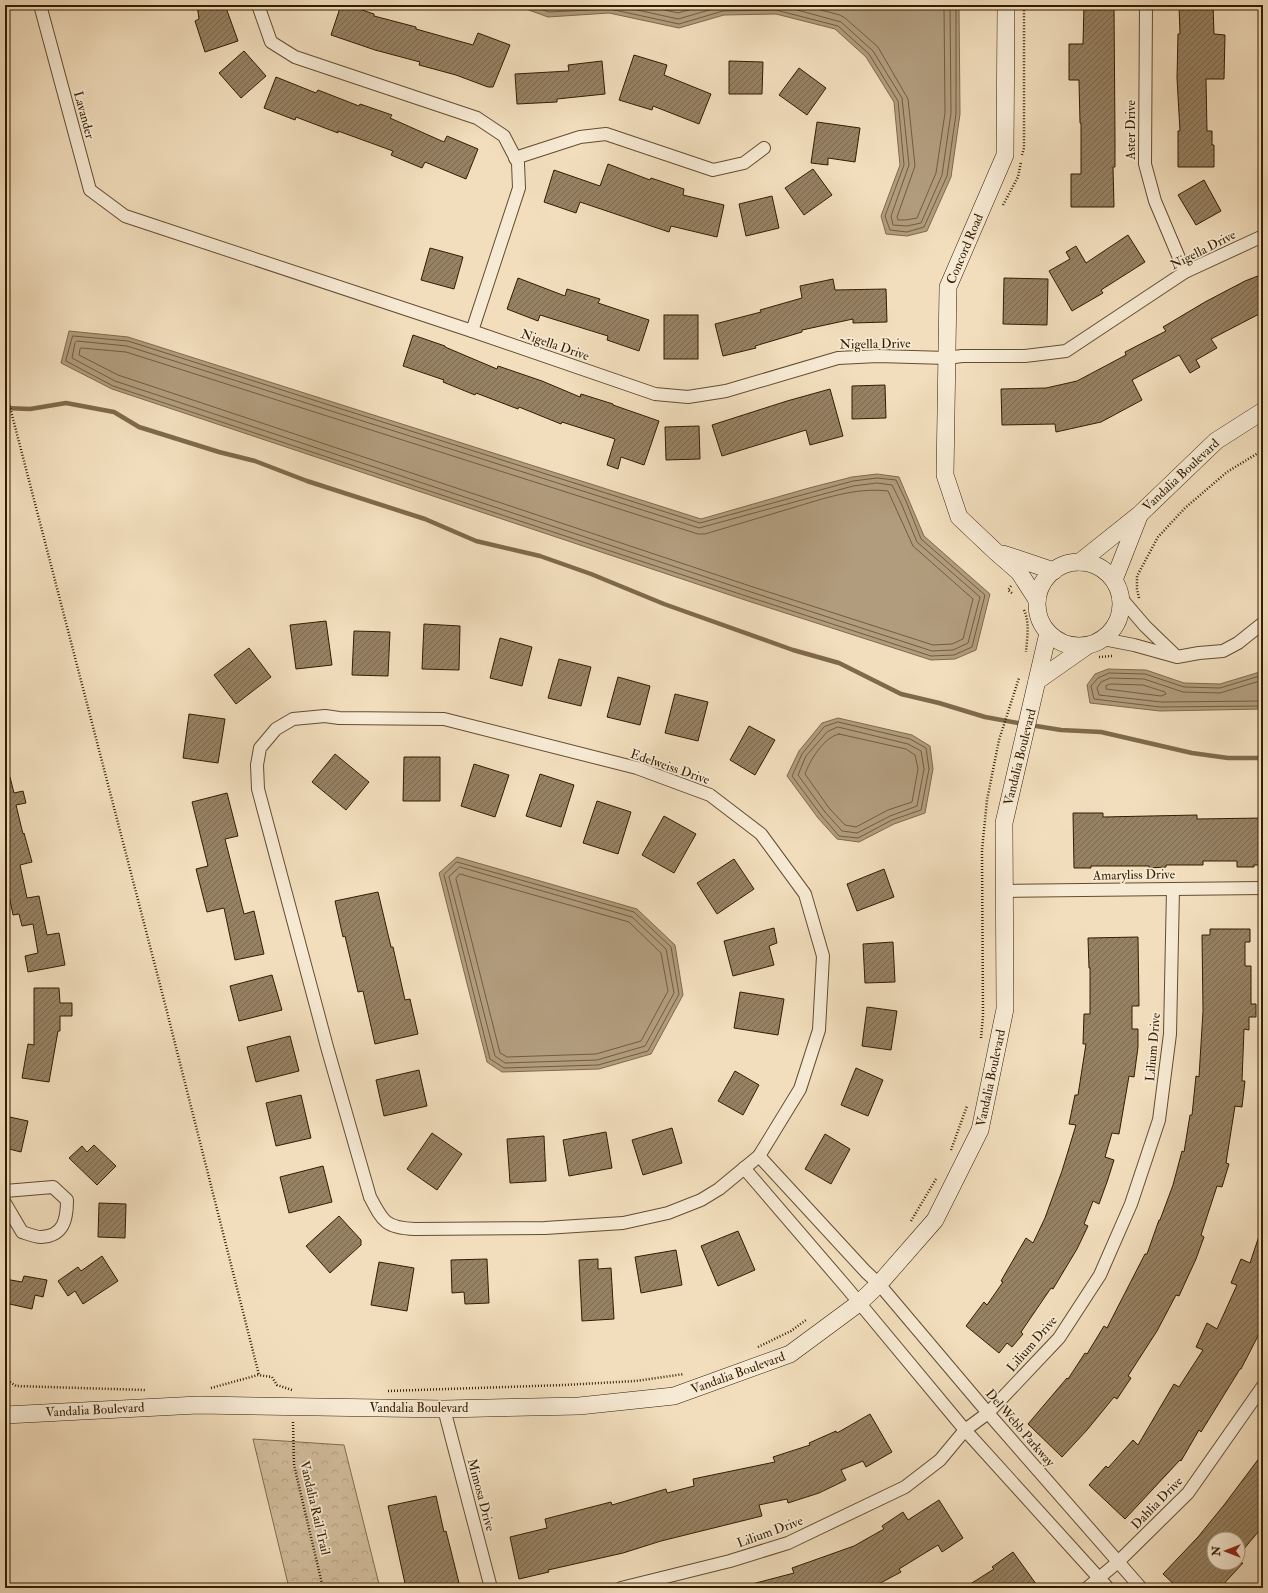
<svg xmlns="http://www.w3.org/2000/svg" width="1268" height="1593" font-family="'IM FELL Double Pica',serif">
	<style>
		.forest { fill: url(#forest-crowns); stroke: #826d4f }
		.water { fill: #b19c7d; stroke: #7f694b }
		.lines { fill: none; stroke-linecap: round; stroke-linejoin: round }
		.shore { stroke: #725c3f; stroke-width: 1 }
		.stream { stroke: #7f694b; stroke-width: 4.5 }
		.building { fill: url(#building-hatch); stroke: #331d01 }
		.street-casing { stroke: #634d30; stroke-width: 14 }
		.secondary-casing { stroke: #331d01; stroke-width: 18 }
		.path { stroke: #331d01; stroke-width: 2.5; stroke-dasharray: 1 2; stroke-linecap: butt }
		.street { stroke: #f7ead4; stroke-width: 12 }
		.secondary { stroke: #f7ead4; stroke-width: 17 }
		.labels { text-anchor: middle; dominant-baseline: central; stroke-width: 3.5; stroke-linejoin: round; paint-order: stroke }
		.street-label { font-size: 13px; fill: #331d01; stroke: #f7ead4 }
	</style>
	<defs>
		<pattern id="forest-crowns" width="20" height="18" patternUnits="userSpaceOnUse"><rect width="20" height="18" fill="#d2bd9d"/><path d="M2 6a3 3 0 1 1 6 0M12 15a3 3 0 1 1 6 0" fill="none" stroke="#b5a285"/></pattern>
		<pattern id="building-hatch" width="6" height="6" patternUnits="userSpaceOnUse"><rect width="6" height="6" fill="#968163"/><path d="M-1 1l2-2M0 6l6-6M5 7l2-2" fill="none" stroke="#7b694f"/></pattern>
	</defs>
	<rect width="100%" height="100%" fill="#f2debd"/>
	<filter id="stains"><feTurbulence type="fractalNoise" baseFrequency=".005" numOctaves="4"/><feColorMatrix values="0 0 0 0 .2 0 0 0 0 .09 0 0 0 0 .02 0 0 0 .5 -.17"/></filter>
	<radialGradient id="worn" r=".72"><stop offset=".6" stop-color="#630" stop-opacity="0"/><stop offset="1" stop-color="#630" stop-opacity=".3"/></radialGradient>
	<!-- forest -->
	<polygon class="forest" points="253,1439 344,1445 380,1588 289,1588"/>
	<!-- water -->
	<g class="water">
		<polygon points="515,5 959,5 960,114 951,177 927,231 907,236 886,234 881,216 900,165 894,102 866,57 835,29 776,14 724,15 679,28 609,13 548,17"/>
		<polygon points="69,331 128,337 701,519 809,488 852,477 877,474 899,477 924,536 990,594 976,650 955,659 931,660 745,600 112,389 61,363"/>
		<polygon points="1108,669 1146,670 1184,683 1220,684 1263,671 1263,709 1160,711 1090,703 1087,685 1095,674"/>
		<polygon points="838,718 912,735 930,746 933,769 925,813 894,824 859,842 837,839 818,818 787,776 799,751 822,723"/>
		<polygon points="457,857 637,909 675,945 683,995 651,1054 599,1069 502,1072 487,1062 439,873"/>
	</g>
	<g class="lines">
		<!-- shore -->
		<g class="shore">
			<polyline points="527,5 549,12 610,9 679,24 723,11 776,10 838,26 869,54 898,101 904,165 885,216 890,230 907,232 924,227 947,176 956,114 956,5"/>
			<polyline points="542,5 550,7 590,5"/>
			<polyline points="615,5 678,19 723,6 762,5"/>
			<polyline points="643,5 678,13 705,5"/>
			<polyline points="779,5 841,22 873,51 902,98 909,165 891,216 893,225 907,226 921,223 942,175 951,113 950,5"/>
			<polyline points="802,5 840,15 845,18 878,47 908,99 915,166 897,217 898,220 906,220 917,218 936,173 945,113 944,5"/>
			<polygon points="73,336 128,341 700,523 853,481 877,478 896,480 906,501 921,539 985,595 972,647 954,655 931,656 746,596 113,386 66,361"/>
			<polygon points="77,341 127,346 699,528 853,486 877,483 892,485 901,503 917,542 980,597 968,643 953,650 932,651 748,591 115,381 72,358 75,343"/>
			<path d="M82 348 126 352 698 534H705C734 525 763 517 792 508 822 499 856 487 888 491L913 546 973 599 963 639 952 644 933 645 750 586 118 375 79 355 80 349Z"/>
			<polyline points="1263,675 1220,688 1184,687 1145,674 1109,673 1098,678 1091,686 1094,699 1160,707 1263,706"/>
			<polyline points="1263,680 1220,693 1183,692 1144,679 1110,678 1101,682 1097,688 1099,695 1161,702 1263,701"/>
			<polygon points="1111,684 1143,685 1165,692 1166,694 1161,696 1106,689 1106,686"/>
			<polygon points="838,722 910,739 926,748 929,769 921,810 892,820 858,838 839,836 821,815 792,776 802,754 824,727"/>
			<polygon points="838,727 908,744 921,751 924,769 917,806 890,816 857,833 842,831 825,812 798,775 806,756 827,732"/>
			<path d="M839 734 906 749 915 755 918 769 912 802 888 810 856 827 845 825 829 808 805 774C810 760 824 737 839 734Z"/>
			<polygon points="457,862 634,912 671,947 679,994 648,1051 598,1065 504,1068 490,1059 444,875"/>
			<polygon points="460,867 632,917 666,949 674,993 645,1046 597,1060 505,1063 495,1056 449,877"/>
			<polygon points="460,874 629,922 661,953 668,991 641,1041 596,1054 507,1057 500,1053 456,879"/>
		</g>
		<!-- stream -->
		<g class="stream">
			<polyline points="5,408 30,409 66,403 114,412 139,427 219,452 255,461 307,481 425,519 476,541 540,556 591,574 664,604 793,650 839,663 901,694 939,703 985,717 1023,724"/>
			<polyline points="1030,725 1061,730 1101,732 1192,753 1228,758 1263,758"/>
		</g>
	</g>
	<!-- building -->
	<g class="building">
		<polygon points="197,5 225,5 238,41 205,52 195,21 199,19"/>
		<polygon points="341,5 347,5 374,14 374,16 416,27 416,29 473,45 478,33 510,45 493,87 488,87 456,75 419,65 420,62 375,50 331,35"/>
		<polygon points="1084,5 1114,5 1115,137 1115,167 1113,167 1114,207 1071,207 1071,174 1081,174 1081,123 1080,123 1079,80 1069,80 1069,44 1083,44"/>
		<polygon points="1179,5 1213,5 1214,34 1225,35 1224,79 1206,79 1207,131 1212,131 1212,145 1214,145 1214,167 1178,167 1178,131 1180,131 1177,78 1178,34 1180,34"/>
		<polygon points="244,51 266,76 241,98 219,73"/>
		<polygon points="634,55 667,65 664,75 711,94 699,124 653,106 652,110 619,100"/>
		<polygon points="602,61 605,94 557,99 557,102 517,104 515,74 569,71 568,65"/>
		<polygon points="729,61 763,62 762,94 729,94"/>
		<polygon points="799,68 826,88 807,115 779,95"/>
		<polygon points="276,77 316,93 318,90 359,106 360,104 392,115 390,118 444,142 447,136 478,149 466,179 425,162 422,168 391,155 393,151 338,131 338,133 296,117 295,120 264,108"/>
		<polygon points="817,122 860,128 855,162 828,158 828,165 811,163"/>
		<polygon points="608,164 650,180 651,178 684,189 683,195 724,205 717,237 671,226 669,232 580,202 576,213 544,202 554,170 600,186"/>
		<polygon points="813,169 832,195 804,215 785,188"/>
		<polygon points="1204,180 1221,211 1196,225 1178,195"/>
		<polygon points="772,196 779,228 746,236 739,204"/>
		<polygon points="1128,235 1145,262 1101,290 1103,293 1072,311 1049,271 1070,259 1066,252 1076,246 1086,263"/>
		<polygon points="430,248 463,257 454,289 421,280"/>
		<polygon points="1263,274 1263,312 1211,339 1217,348 1196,360 1200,367 1190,373 1179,355 1132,380 1142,400 1101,422 1056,432 1055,424 1002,425 1001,389 1046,388 1077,381 1126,355 1125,352 1166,331 1163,327 1205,302 1245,281"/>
		<polygon points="518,278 565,296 567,289 600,299 598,303 649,320 639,351 607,340 608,336 540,315 538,321 507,309"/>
		<polygon points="1004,278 1048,279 1047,325 1003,324"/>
		<polygon points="833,279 835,290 886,289 887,322 853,323 853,319 802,330 802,332 755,346 756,348 723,356 715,324 761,312 760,310 802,298 800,286"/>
		<rect x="664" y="315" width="34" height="44"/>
		<polygon points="413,335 445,346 445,347 497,369 498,366 542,381 580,397 581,394 613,404 613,405 659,421 644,465 621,457 618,469 607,465 615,439 562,422 561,424 519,407 518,409 476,393 475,395 443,382 444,380 403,366"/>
		<polygon points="885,385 886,418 852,419 852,386"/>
		<polygon points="830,389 843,436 810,445 806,430 722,456 712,425 787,401"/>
		<polygon points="699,426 700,459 666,460 665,427"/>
		<polygon points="326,621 332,665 296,669 290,625"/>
		<polygon points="424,624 460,626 459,670 422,669"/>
		<polygon points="354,631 390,632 388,676 352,675"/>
		<polygon points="500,638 532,647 522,686 490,678"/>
		<polygon points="249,648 271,677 236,704 214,675"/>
		<polygon points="559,659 591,667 581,706 548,698"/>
		<polygon points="618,677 650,686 640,725 607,717"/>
		<polygon points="675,694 708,702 698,741 665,733"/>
		<polygon points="189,714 225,719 218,763 183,758"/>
		<polygon points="749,726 775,740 755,775 730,760"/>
		<polygon points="335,754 369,782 346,810 312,782"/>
		<polygon points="404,757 440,757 440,801 403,801"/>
		<polygon points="474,764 509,775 495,817 461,806"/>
		<polygon points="540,774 574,785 561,827 526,816"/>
		<polygon points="10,777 14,793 23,791 26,803 16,805 23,834 24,833 32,862 20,865 27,898 39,896 47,935 59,933 65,965 28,972 25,956 38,953 33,924 22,926 19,914 13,915 5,876 5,778"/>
		<polygon points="227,793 238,836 225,839 244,914 254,911 264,954 235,960 224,908 207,912 196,869 208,866 192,802"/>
		<polygon points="597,801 631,812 618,854 583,843"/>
		<polygon points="1073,813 1103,813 1103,817 1197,815 1197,819 1263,818 1263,865 1254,865 1254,867 1237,867 1237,861 1203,861 1203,865 1166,865 1166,867 1149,868 1149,866 1091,866 1091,868 1074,868"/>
		<polygon points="664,816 696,834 674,873 642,855"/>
		<polygon points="734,859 754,889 717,914 697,883"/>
		<polygon points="884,869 894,897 857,911 847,884"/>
		<polygon points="378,892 391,947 393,947 405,1000 410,999 418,1034 375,1044 363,991 358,992 345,936 343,937 335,901"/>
		<polygon points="774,928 777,943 769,946 774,965 733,976 724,941"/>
		<polygon points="1210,929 1250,929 1250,942 1245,942 1245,966 1251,966 1251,1004 1256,1004 1256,1017 1249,1017 1249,1030 1244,1029 1242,1081 1245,1081 1242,1107 1235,1106 1226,1163 1229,1164 1222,1187 1217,1186 1201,1235 1204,1237 1196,1259 1179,1296 1176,1295 1157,1331 1128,1376 1131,1378 1117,1399 1114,1397 1087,1430 1062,1457 1028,1424 1067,1378 1068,1379 1085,1353 1087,1354 1104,1326 1107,1328 1145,1254 1147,1254 1159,1220 1160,1220 1173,1185 1182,1151 1184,1152 1190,1115 1192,1115 1196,1076 1199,1077 1203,1011 1202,935 1210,935"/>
		<polygon points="1138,937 1139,1006 1132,1006 1132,1029 1138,1029 1138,1047 1134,1077 1129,1076 1119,1134 1112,1133 1105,1157 1114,1160 1107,1182 1099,1204 1093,1201 1084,1224 1088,1226 1077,1249 1053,1289 1051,1288 1021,1332 1023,1334 1012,1347 1007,1343 999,1353 966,1326 984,1302 987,1305 1003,1282 1001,1281 1026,1238 1033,1243 1045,1218 1062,1171 1076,1125 1069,1124 1075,1095 1078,1095 1086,1044 1083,1044 1084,1014 1090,1014 1090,968 1089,968 1088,938"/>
		<polygon points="893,942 895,982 865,983 863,944"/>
		<polygon points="272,975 282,1010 239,1021 230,986"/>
		<polygon points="34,988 59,988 60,1003 72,1003 72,1016 60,1016 60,1031 58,1031 49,1082 22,1078 28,1044 34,1045"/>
		<polygon points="740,992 784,999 778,1035 734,1028"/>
		<polygon points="867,1007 897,1011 891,1050 862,1046"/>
		<polygon points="290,1036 299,1071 256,1082 247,1047"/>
		<polygon points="856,1068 883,1080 868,1116 841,1105"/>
		<polygon points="419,1070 427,1106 384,1116 376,1080"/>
		<polygon points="735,1071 759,1085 743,1115 718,1101"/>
		<polygon points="301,1095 311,1138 276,1146 266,1103"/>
		<polygon points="5,1116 28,1121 21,1152 5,1148"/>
		<polygon points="672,1128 682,1163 643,1175 632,1140"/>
		<polygon points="606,1132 612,1168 569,1176 563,1140"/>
		<polygon points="432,1133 462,1154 437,1190 407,1169"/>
		<polygon points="825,1134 850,1149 831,1184 805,1169"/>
		<polygon points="544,1136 546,1181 510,1183 507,1139"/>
		<polygon points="94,1145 116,1166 97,1185 69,1158 82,1146 87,1152"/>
		<polygon points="323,1166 332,1202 289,1213 280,1177"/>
		<polygon points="99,1203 126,1204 125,1238 98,1237"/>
		<polygon points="339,1216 361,1240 361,1245 330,1273 306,1246"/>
		<polygon points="1261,1230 1263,1230 1263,1336 1259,1334 1241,1369 1240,1369 1201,1432 1199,1430 1181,1461 1180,1460 1125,1519 1089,1485 1106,1466 1108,1468 1133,1440 1138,1445 1174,1384 1179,1387 1203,1350 1196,1347 1207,1323 1217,1329 1237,1285 1231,1283 1241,1259 1250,1263"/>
		<polygon points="738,1231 755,1270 718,1286 701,1246"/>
		<polygon points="676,1250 682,1285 641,1293 635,1257"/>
		<polygon points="102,1256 118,1281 83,1304 75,1291 68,1296 58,1281 78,1267 81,1271"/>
		<polygon points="487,1259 489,1303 465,1304 464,1292 452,1293 451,1260"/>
		<polygon points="598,1259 598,1269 611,1268 614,1319 582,1321 579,1260"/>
		<polygon points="379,1262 414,1268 407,1311 371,1305"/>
		<polygon points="24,1276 47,1280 43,1297 35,1295 32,1309 5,1303 5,1279 22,1282"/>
		<polygon points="870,1414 892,1452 866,1467 863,1461 841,1470 846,1480 819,1493 788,1503 787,1499 759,1505 762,1516 661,1541 623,1553 548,1570 549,1572 519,1579 510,1537 547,1528 545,1519 611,1502 612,1505 666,1489 667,1493 694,1486 693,1479 775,1462 773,1457 810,1445 809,1443 836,1431 837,1433"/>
		<polygon points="1263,1453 1263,1526 1238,1556 1238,1539 1214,1539 1214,1563 1243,1563 1220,1588 1178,1588 1163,1574 1198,1537 1224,1505"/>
		<polygon points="436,1496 444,1532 446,1531 459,1583 454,1585 455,1588 406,1588 388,1506"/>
		<polygon points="939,1500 963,1538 942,1552 938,1545 899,1569 901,1572 871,1588 752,1588 752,1584 794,1573 792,1568 854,1546 884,1529 882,1526 903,1512 908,1520"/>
		<polygon points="1013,1552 1039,1588 964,1588 994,1569 992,1567"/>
	</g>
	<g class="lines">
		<defs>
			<g id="street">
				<polyline points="40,5 90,190 125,216 472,331 655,394 688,397 726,391 838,358 878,356 947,358 962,356 1025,356 1066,351 1185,272 1263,236"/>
				<polyline points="258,5 271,42 295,57 477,118 504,136 518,163 519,188 472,331"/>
				<polyline points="1146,5 1145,164 1155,201 1185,272"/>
				<polyline points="515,158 580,137 606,134 713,170 744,163 764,148"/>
				<polyline points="1121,598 1145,626 1175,655"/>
				<polyline points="1103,639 1134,645 1177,657 1199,653 1223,651 1238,643 1263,623"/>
				<path d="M325 716 339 718 444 719 637 768 710 795 761 834 805 894 823 956 819 1030 800 1089 759 1156 719 1189 701 1200 668 1213 623 1223 545 1228 415 1229C386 1228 383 1222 370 1197L327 1047 258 789 257 765 260 748 276 729 293 719Z"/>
				<polyline points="1005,891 1263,888"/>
				<polyline points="759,1156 866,1272 879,1284 988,1413 1141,1588"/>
				<polyline points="744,1168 847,1288 965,1430 1108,1588"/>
				<path d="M5 1191 53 1187 67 1200C67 1219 64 1236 41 1237 35 1237 28 1234 22 1232L5 1203"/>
				<polyline points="444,1409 491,1588"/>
				<polyline points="621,1588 730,1561 788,1543 905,1487 940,1460 965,1430 988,1413 1059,1338 1100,1275 1131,1204 1159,1120 1170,1034 1173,889"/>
				<polyline points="1087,1588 1118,1562 1188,1493 1263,1386"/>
			</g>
			<g id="secondary">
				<polyline points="1006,5 1005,155 948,287 945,475 959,517 996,552 1019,572 1037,600"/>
				<polyline points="1003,554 1054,571"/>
				<polyline points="1080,562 1140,514 1216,441 1263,411"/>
				<circle cx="1079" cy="604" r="42"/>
				<polyline points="1114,580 1139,516"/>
				<polyline points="1037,681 1087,646"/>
				<polyline points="5,1415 198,1405 444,1409 579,1406 674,1396 790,1354 859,1303 879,1284 935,1220 980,1130 1005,1009 1004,823 1048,633"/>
			</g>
		</defs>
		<!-- street casing -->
		<use href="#street" class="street-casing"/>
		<!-- secondary casing -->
		<use href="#secondary" class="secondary-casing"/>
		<!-- path -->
		<g class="path">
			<polyline points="1022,155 1024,148 1024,5"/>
			<polyline points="1003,205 1018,177 1021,162"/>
			<polyline points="5,388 165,1004 259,1375"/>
			<polyline points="1011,586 1008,590 1013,594"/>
			<polyline points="1139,598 1137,589 1137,576 1158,537 1185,508 1227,472 1263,450"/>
			<path d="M1024 610C1030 623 1027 638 1026 652"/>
			<polyline points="1099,657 1112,656"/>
			<polyline points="981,1038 983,1016 982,850 987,800 999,740 1019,678"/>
			<polyline points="951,1150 967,1106"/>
			<polyline points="911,1221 936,1179"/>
			<polyline points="758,1347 791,1331 806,1320"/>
			<polyline points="5,1375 7,1380 16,1386 145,1390"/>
			<polyline points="211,1388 258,1375 272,1377 277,1385 292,1390"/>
			<polyline points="388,1391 564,1385 636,1381 684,1374"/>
			<polyline points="293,1422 294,1465 323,1588"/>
		</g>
		<!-- street -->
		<use href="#street" class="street"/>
		<!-- secondary -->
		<use href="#secondary" class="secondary"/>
	</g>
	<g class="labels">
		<!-- street labels -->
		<g class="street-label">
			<text transform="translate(84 115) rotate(75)">Lavander</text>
			<text transform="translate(1131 130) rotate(-90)">Aster Drive</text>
			<text transform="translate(965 249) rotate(-67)">Concord Road</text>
			<text transform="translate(1203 250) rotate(-27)">Nigella Drive</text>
			<text transform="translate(875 344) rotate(-1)">Nigella Drive</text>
			<text transform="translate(555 345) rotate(19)">Nigella Drive</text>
			<text transform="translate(1181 475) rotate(-43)">Vandalia Boulevard</text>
			<text transform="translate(1020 757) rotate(-76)">Vandalia Boulevard</text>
			<text transform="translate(670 767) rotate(19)">Edelweiss Drive</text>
			<text transform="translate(1134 875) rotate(-1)">Amaryliss Drive</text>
			<text transform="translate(1153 1047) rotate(-85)">Lilium Drive</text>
			<text transform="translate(991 1078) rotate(-78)">Vandalia Boulevard</text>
			<text transform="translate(1032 1344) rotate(-49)">Lilium Drive</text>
			<text transform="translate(738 1373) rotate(-20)">Vandalia Boulevard</text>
			<text x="419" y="1408">Vandalia Boulevard</text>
			<text transform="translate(95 1410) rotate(-3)">Vandalia Boulevard</text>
			<text transform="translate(1020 1428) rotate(49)">Del Webb Parkway</text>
			<text transform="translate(481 1495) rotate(75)">Mimosa Drive</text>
			<text transform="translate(1157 1503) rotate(-46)">Dahlia Drive</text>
			<text transform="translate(315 1508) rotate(77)">Vandalia Rail Trail</text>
			<text transform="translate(770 1532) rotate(-20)">Lilium Drive</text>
		</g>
	</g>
	<!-- margin -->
	<rect width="1268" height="1593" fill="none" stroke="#f2debd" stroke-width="20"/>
	<rect x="6" y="6" width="1256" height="1581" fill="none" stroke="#331d01" stroke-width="2"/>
	<rect x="10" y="10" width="1248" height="1573" fill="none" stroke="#331d01"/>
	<!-- north arrow -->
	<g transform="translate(1226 1551) rotate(270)"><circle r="19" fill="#f7ead4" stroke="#a99880"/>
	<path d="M0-3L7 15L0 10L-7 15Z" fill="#8f2418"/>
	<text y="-6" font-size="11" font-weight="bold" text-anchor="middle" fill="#331d01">N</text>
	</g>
	<rect width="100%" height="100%" filter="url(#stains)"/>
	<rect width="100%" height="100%" fill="url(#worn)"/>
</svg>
